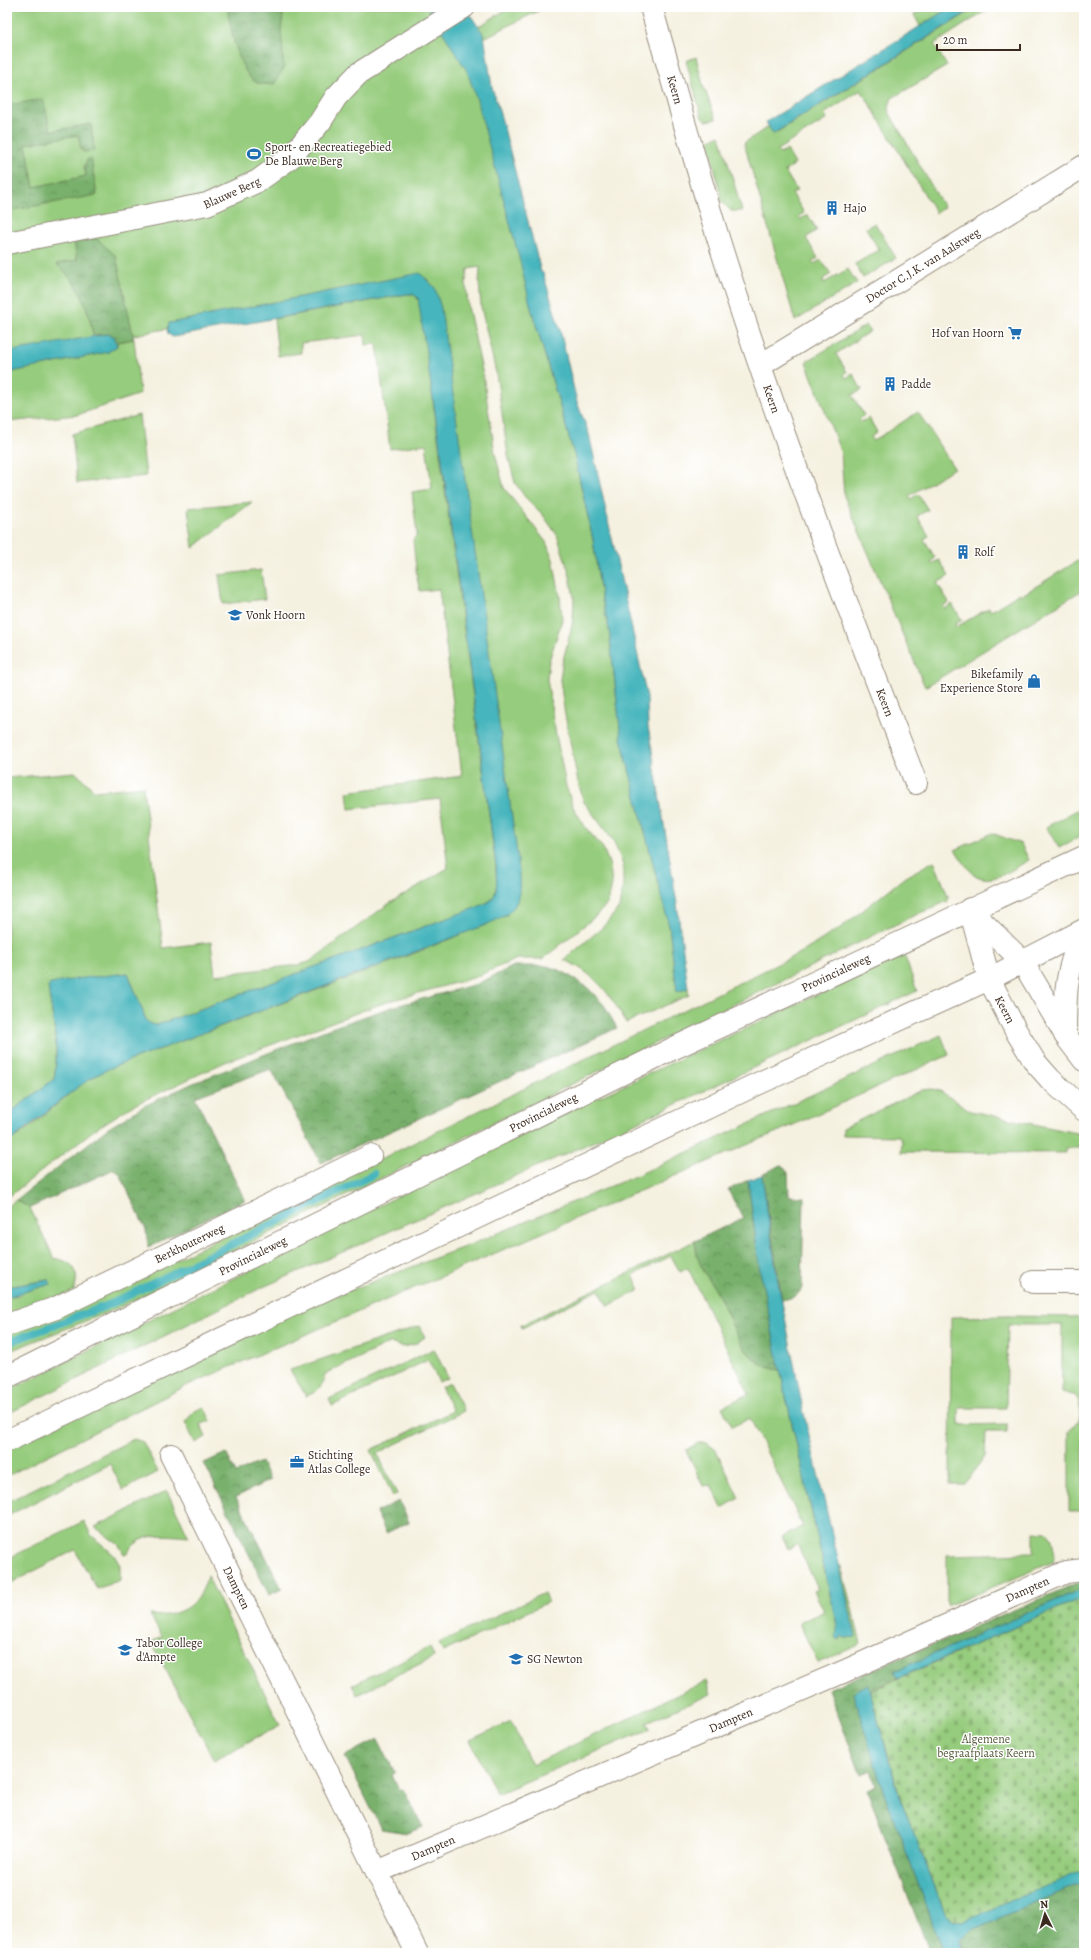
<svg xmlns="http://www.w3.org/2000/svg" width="1091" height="1960" font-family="Alegreya,serif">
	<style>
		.green { fill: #96cc7d; stroke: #687b4e }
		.forest { fill: url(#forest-crowns); stroke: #5a6d45 }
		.cemetery { fill: url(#cemetery-stones); stroke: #687b4e }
		.water { fill: #46b5bd; stroke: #40706e }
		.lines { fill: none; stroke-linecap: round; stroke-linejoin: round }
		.stream { stroke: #46b5bd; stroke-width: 8 }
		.minor-casing { stroke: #988e7f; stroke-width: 24 }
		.tertiary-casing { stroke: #988e7f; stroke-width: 24 }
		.secondary-casing { stroke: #988e7f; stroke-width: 24 }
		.minor { stroke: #fff; stroke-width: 22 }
		.tertiary { stroke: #fff; stroke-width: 22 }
		.secondary { stroke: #fff; stroke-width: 22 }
		.labels { text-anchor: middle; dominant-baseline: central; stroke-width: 3; stroke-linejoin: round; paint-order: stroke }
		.street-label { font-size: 12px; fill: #3b2a1e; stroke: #fff }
		.poi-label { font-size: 12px; fill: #3b2a1e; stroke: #fff; text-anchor: start }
		.park-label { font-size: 12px; fill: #565b3a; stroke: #fff }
	</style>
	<defs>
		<pattern id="forest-crowns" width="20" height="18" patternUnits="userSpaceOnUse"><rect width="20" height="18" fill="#78b06c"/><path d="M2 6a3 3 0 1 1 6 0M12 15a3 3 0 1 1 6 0" fill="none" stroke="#648f58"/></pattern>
		<pattern id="cemetery-stones" width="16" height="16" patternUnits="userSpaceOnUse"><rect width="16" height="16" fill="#96cc7d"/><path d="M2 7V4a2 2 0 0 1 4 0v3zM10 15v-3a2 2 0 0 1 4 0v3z" fill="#82af6c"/></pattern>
	</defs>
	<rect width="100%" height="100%" fill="#fff"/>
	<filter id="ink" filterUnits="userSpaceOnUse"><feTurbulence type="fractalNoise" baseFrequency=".025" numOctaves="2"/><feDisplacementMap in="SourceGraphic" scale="8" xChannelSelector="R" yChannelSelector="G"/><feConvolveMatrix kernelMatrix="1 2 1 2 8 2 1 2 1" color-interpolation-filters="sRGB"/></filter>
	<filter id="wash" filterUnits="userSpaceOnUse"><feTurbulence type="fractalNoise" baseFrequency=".012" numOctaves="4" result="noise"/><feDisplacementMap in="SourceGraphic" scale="16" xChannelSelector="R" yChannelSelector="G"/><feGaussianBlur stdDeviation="0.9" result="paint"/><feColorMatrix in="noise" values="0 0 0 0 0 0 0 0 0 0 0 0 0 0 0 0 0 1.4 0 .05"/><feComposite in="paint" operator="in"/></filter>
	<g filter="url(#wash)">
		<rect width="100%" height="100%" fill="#f5f1e0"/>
		<!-- green -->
		<g class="green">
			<path d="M7 7H450L474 52 531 308 574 454 593 540 601 595 609 629 621 738 669 926 677 992 688 988 689 995 626 1023C611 995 595 973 564 960L603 927 619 908 623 885V865L614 842 584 802 578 782 565 715 560 680 562 664 573 621 574 597 569 572 557 535 543 515 525 497 515 483 508 455 496 373 481 307 479 283 480 267 468 269 466 282 468 306 483 375 495 453 504 488 546 542 553 559 560 596 562 620 549 661 547 679 553 719 566 786 573 807 586 828 603 848 610 866 612 885 608 903 597 915 543 959H517L473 978 386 1002 225 1062 132 1106 94 1130 7 1198V1143L30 1127 81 1084 108 1069 428 948 507 915 435 288 426 278 7 360Z"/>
			<polygon points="510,7 546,7 484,38 478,27"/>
			<polygon points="928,7 951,7 920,26 914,15"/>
			<polygon points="977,7 992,7 934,44 947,66 892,98 889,106 890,114 944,207 936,213 861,90 824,114 827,119 777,150 780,154 787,150 795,164 785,171 797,191 792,193 804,213 799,216 800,219 808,215 817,230 806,238 818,258 812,262 814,264 821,260 831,274 823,279 824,283 848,269 857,283 795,321 744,143 769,126 774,134"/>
			<polygon points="696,57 703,85 716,119 707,121 702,118 686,61"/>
			<polygon points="720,135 742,211 731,211 722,202 710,147 710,140"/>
			<polygon points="875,223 896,258 863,278 855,264 879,250 866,228"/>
			<path d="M407 294C415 294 418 297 420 305L496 866C496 876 499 893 491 900 486 905 461 913 453 916L157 1025 150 1024 146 1020 128 973 48 986C52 1016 60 1049 54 1079L7 1115V778L75 772 95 791 143 786 163 948 211 942 215 975 298 965 309 962 387 905 448 868 440 799 349 809 347 792 462 776 439 589 420 591 417 578 413 540 417 535 412 492 432 489 426 444 390 449 377 344 366 345 365 335 301 343V353L278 356 274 319Z"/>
			<polygon points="866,325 870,331 836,354 847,372 844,375 846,378 853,374 862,390 852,395 864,415 859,420 861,422 869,418 877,432 871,437 873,441 918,412 954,468 909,496 911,499 918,494 928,510 917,516 929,536 924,539 935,558 931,562 932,564 939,560 949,576 937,583 949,602 943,606 945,609 952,604 962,620 955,624 956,627 989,608 991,611 1020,593 1022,595 1084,557 1084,589 925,687 844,496 841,453 806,362"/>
			<polygon points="134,339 140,394 77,415 7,422 7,373 108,352 117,346 117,342"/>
			<polygon points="139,415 146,476 77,483 72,434"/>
			<polygon points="252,502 193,548 188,508"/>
			<polygon points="261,570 265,599 223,604 219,575"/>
			<polygon points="1084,806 1084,834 1059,848 1046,827"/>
			<path d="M992 833 1021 844 1029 860C1014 868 992 886 975 875 967 869 961 858 955 850Z"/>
			<polygon points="934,861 948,896 948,901 911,917 116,1309 7,1352 7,1333 143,1276 804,951 843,926 905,877"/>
			<polygon points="904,954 917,991 629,1126 261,1288 7,1414 7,1391 569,1111"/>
			<polygon points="941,1035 949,1055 791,1126 186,1386 7,1476 7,1449 288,1314 472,1244 640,1174"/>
			<polygon points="932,1089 940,1091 971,1111 1081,1134 1084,1136 1084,1148 1065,1148 1065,1153 901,1152 902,1141 899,1136 843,1135 843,1128 922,1090"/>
			<path d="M16 1200 30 1208 54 1258C75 1262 80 1271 74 1291L7 1316V1297L19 1295 48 1280 7 1287V1207Z"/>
			<path d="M695 1241C697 1270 711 1278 722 1302 735 1329 744 1366 780 1370L840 1640 842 1632 845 1638 856 1636 839 1566H841L861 1643 859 1645 818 1663 799 1623 824 1611 814 1591 818 1589 797 1544 788 1549 782 1537 803 1526 750 1418 732 1427 722 1407 749 1394 688 1268 680 1272 671 1256 633 1275 640 1290 608 1306 599 1290 522 1328 521 1325Z"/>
			<polygon points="1008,1316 1084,1317 1083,1561 1083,1511 1069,1511 1069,1432 1079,1420 1081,1412 1079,1402 1076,1396 1062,1392 1062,1325 1008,1325 1006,1408 959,1408 959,1425 1007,1424 1007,1432 986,1432 985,1457 965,1484 950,1484 951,1317"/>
			<path d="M419 1326 425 1337 415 1344 403 1347 390 1343 325 1374C323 1386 318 1392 306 1396L290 1370Z"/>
			<polygon points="434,1349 448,1378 439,1382 428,1360 332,1406 329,1399"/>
			<polygon points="450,1383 464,1411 377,1453 397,1494 393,1496 371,1450 453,1411 441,1387"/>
			<polygon points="204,1407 211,1421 200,1424 206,1437 195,1443 185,1422 195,1411"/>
			<polygon points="134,1439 143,1442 158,1472 123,1490 110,1464 7,1516 7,1502"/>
			<polygon points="698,1443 707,1443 716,1450 739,1498 722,1508 711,1485 703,1486 686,1450"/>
			<path d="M167 1491 189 1537C165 1535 142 1531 127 1553L124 1554 119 1545 95 1527Z"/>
			<polygon points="84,1521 91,1535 114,1555 120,1565 120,1580 97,1589 75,1550 7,1585 7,1559"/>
			<path d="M1034 1531 1046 1532C1056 1539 1053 1551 1053 1562L947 1606V1555L1034 1553Z"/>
			<path d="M207 1575 280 1725 214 1760 151 1642 162 1637 150 1615C178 1619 203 1603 207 1575Z"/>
			<polygon points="544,1593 548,1602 443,1652 438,1643"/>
			<polygon points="430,1647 434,1657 357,1695 352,1685"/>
			<polygon points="706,1681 711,1694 647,1722 650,1729 497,1794 470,1740 511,1721 532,1765"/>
		</g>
		<!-- forest -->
		<g class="forest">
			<path d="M227 7H282L283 15 281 30 284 68 274 84C269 84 263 85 258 83 239 77 230 25 227 7Z"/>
			<polygon points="43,99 51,131 91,124 94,148 93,151 84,152 81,150 78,135 26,144 34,187 86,176 84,166 87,160 91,159 97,195 7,211 7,105"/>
			<path d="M96 238 116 256 134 339 117 342 111 334 93 335C88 307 79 282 56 264L77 260 74 242Z"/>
			<polygon points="514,966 547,966 564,972 588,988 604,1005 617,1028 321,1163 271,1069 195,1097 245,1200 148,1247 146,1230 120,1174 114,1169 30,1208 16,1200 107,1129 144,1106 191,1084 328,1029 392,1007 477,984"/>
			<path d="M780 1165 784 1166 788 1173 789 1196 804 1197 802 1287C799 1297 791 1298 782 1300L762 1175Z"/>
			<path d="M748 1180 760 1271 780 1370C744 1366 735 1329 722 1302 711 1278 697 1270 695 1241L743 1218 728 1190Z"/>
			<polygon points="226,1453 236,1473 261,1462 270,1480 236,1497 282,1589 269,1595 204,1463"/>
			<polygon points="399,1501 409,1522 386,1533 376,1512"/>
			<polygon points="1084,1580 1084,1588 895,1671 898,1678 870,1691 867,1685 882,1787 944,1953 930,1953 867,1790 876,1786 871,1770 861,1775 828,1689"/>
			<polygon points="378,1739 395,1773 392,1775 400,1791 403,1789 423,1827 407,1833 381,1829 345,1756"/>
			<path d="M1084 1882V1953H963C961 1944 962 1937 969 1931Z"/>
		</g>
		<!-- cemetery -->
		<polygon class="cemetery" points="1084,1597 1084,1871 963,1921 953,1920 945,1913 901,1800 870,1691"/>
		<!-- water -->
		<g class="water">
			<polygon points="427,7 465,7 484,35 492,87 503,124 541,272 543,273 560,330 577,402 589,434 647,697 648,726 677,904 688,988 677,992 669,926 621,738 609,629 601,595 593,540 574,454 531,308 521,265 477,100 467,71"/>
			<polygon points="951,7 976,7 773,134 766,122"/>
			<path d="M420 273 435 288 441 308 518 860C521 900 523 910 483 926L108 1069C71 1087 41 1119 7 1143V1115L54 1079C60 1049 52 1016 48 986L51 984 76 979 128 973 146 1020 150 1024 157 1025 453 916C461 913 486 905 491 900 499 893 496 876 496 866L441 453 418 298 413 294H407L173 337 168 334 167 329 169 323 175 322Z"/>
			<polygon points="107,334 114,336 117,346 108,352 7,373 7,352"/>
			<polygon points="762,1175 777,1276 802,1405 856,1637 845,1638 841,1636 840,1640 835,1638 837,1631 837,1625 780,1370 760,1271 748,1180"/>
			<polygon points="49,1280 51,1284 7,1297 7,1287"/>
			<polygon points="1084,1588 1084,1597 898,1678 895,1671"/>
			<polygon points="868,1685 899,1795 945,1913 953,1920 963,1921 1084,1870 1084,1882 969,1931 961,1940 962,1953 944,1953 882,1787 853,1693"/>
		</g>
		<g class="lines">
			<!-- stream -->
			<polyline class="stream" points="7,1343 111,1304 374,1174"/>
		</g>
	</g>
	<g filter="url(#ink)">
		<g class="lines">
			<defs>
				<g id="minor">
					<path id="s1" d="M651 7C674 85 695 163 719 241 776 424 847 604 916 783"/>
					<path id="s2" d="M7 243 207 204 258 181 291 157 320 122 336 97 358 74 464 7"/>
					<path id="s3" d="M761 365 1084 166"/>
					<polyline points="1033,1282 1084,1282"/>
					<path id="s4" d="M7 1325 56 1308 370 1156"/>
					<path id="s5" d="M171 1455 417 1953"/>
					<path id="s6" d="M377 1872 845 1671 1066 1572 1084 1570"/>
				</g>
				<g id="tertiary">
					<path id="s7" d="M970 909 989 979 1016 1031 1035 1062 1050 1079 1084 1110"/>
					<polyline points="971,911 1022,961 1068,1039 1084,1060"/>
				</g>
				<g id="secondary">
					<path d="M1065 1035C1065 999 1065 965 1084 934"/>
					<path id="s8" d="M7 1377 672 1049 1084 857"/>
					<polyline points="7,1441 755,1085 989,979 1084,930"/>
				</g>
			</defs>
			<!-- minor casing -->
			<use href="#minor" class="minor-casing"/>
			<!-- tertiary casing -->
			<use href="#tertiary" class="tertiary-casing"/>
			<!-- secondary casing -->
			<use href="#secondary" class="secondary-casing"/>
			<!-- minor -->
			<use href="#minor" class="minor"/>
			<!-- tertiary -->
			<use href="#tertiary" class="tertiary"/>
			<!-- secondary -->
			<use href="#secondary" class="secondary"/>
		</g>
	</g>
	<!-- icons -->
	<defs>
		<symbol id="stadium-bare" viewBox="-9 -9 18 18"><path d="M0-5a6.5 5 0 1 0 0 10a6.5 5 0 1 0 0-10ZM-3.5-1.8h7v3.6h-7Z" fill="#1f6fb2" stroke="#fff" stroke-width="2.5" paint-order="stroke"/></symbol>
		<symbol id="building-bare" viewBox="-9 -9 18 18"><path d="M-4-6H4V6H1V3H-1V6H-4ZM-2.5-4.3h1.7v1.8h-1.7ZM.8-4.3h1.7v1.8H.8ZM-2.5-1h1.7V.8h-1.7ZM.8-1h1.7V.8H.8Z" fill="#1f6fb2" stroke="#fff" stroke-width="2.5" paint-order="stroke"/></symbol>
		<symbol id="supermarket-bare" viewBox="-9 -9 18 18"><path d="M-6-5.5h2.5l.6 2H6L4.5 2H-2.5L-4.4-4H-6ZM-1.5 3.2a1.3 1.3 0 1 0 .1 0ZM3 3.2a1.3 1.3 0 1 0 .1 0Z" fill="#1f6fb2" stroke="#fff" stroke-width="2.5" paint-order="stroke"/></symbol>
		<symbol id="school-bare" viewBox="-9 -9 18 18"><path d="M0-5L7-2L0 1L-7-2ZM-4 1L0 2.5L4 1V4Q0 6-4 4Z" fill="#1f6fb2" stroke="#fff" stroke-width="2.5" paint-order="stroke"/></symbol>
		<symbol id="shop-bare" viewBox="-9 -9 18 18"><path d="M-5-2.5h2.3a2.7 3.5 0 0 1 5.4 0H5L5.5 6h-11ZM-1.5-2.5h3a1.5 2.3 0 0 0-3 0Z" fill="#1f6fb2" stroke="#fff" stroke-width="2.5" paint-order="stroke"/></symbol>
		<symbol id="office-bare" viewBox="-9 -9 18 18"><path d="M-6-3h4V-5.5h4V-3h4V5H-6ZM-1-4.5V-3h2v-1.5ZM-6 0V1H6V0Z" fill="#1f6fb2" stroke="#fff" stroke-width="2.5" paint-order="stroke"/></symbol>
	</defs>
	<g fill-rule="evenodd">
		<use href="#stadium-bare" x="244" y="144" width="20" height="20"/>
		<use href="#building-bare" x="822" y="198" width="20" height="20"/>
		<use href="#supermarket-bare" x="1005" y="323" width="20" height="20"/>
		<use href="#building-bare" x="880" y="374" width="20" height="20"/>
		<use href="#building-bare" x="953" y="542" width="20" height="20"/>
		<use href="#school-bare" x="225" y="605" width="20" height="20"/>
		<use href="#shop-bare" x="1024" y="671" width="20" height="20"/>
		<use href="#office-bare" x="287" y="1452" width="20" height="20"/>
		<use href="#school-bare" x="115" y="1640" width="20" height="20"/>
		<use href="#school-bare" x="506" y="1649" width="20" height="20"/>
	</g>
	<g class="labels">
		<!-- street labels -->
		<g class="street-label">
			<text stroke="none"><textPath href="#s1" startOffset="86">Keern</textPath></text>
			<text stroke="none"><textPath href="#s2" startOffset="231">Blauwe Berg</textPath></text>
			<text stroke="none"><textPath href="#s3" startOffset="190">Doctor C.J.K. van Aalstweg</textPath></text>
			<text stroke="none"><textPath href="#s1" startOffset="410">Keern</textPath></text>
			<text stroke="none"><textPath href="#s1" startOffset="734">Keern</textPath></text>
			<text stroke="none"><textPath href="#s8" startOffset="922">Provincialeweg</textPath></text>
			<text stroke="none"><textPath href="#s7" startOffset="107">Keern</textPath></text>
			<text stroke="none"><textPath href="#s8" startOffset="598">Provincialeweg</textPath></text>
			<text stroke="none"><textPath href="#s4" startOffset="200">Berkhouterweg</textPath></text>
			<text stroke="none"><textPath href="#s8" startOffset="274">Provincialeweg</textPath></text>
			<text stroke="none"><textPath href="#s5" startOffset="148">Dampten</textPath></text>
			<text stroke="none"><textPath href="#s6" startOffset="709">Dampten</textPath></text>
			<text stroke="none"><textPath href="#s6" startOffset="385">Dampten</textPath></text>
			<text stroke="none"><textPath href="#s6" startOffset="61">Dampten</textPath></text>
		</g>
		<!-- poi labels -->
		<g class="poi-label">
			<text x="265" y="147">Sport- en Recreatiegebied<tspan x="265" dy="14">De Blauwe Berg</tspan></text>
			<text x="843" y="208">Hajo</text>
			<text x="1004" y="333" text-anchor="end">Hof van Hoorn</text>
			<text x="901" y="384">Padde</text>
			<text x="974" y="552">Rolf</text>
			<text x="246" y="615">Vonk Hoorn</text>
			<text x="1023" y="674" text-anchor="end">Bikefamily<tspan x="1023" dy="14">Experience Store</tspan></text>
			<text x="308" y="1455">Stichting<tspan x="308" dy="14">Atlas College</tspan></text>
			<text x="136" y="1643">Tabor College<tspan x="136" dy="14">d'Ampte</tspan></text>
			<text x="527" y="1659">SG Newton</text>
		</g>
		<!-- park labels -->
		<g class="park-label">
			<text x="986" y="1739">Algemene<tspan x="986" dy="14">begraafplaats Keern</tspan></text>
		</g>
	</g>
	<!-- margin -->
	<rect width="1091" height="1960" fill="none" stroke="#fff" stroke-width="24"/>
	<!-- north arrow -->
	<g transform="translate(1045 1914) rotate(355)" stroke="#ffffff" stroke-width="3" paint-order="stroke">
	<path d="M0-3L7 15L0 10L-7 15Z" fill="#3b2a1e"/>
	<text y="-6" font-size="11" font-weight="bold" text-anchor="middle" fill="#3b2a1e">N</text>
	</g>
	<!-- scale -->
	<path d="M937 44v6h83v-6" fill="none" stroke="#3b2a1e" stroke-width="2"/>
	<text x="943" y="44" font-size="12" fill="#3b2a1e" stroke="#ffffff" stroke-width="3" paint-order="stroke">20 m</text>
</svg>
